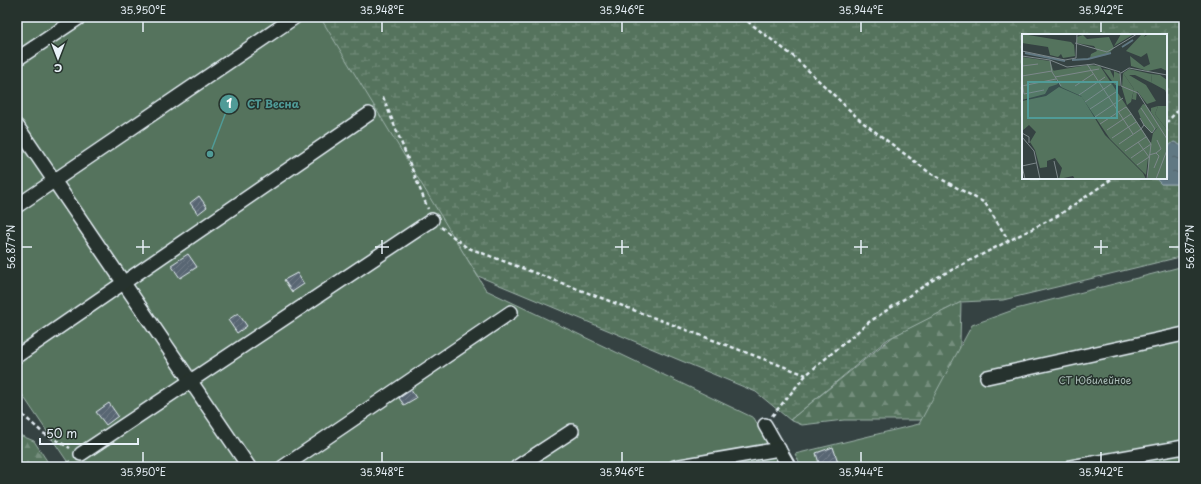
<svg xmlns="http://www.w3.org/2000/svg" width="1201" height="484" font-family="'Playpen Sans',sans-serif">
	<style>
		.forest { fill: url(#forest-firs); stroke: #9eb2aa }
		.wetland { fill: url(#wetland-marsh); stroke: #9eb2aa }
		.garden { fill: #54735d; stroke: #9eb2aa }
		.water { fill: url(#water-ripples); stroke: #96a8b2 }
		.building { fill: url(#building-hatch); stroke: #e8f1f8 }
		.lines { fill: none; stroke-linecap: round; stroke-linejoin: round }
		.minor-casing { stroke: #e8f1f8; stroke-width: 16 }
		.path { stroke: #e8f1f8; stroke-width: 2.5; stroke-dasharray: 4 3; stroke-linecap: butt }
		.minor { stroke: #26332d; stroke-width: 13 }
		.ticks { fill: none; stroke: #e8f1f8; stroke-width: 1.5 }
		.labels { text-anchor: middle; dominant-baseline: central; stroke-width: 3; stroke-linejoin: round; paint-order: stroke }
		.park-label { font-size: 10px; fill: #adbfba; stroke: #26332d }
		.inset-river { fill: none; stroke: #607883; stroke-width: 2 }
		.inset-road { fill: none; stroke: #7d888b; stroke-width: 1 }
		.view { fill: #509b97; fill-opacity: 0.15; stroke: #509b97; stroke-width: 2 }
		.inset-edge { fill: none; stroke: #e8f1f8; stroke-width: 2 }
		.leader { fill: none; stroke: #509b97; stroke-width: 1.5 }
		.callout-dot { fill: #509b97; stroke: #26332d; stroke-width: 1.5 }
		.mark-label { font-size: 12px; text-anchor: middle; font-weight: bold; fill: #fff }
		.callout-label { font-size: 11px; text-anchor: middle; font-weight: bold; fill: #509b97; stroke: #26332d; stroke-width: 3; stroke-linejoin: round; paint-order: stroke }
		.neatline { fill: none; stroke: #e8f1f8; stroke-width: 1.5 }
		.ticks-label { font-size: 10px; text-anchor: middle; fill: #e8f1f8 }
	</style>
	<defs>
		<pattern id="forest-firs" width="22" height="20" patternUnits="userSpaceOnUse"><rect width="22" height="20" fill="#54735d"/><path d="M5 1l3.5 6h-7zM16 11l3.5 6h-7z" fill="#758e7d"/></pattern>
		<pattern id="wetland-marsh" width="20" height="14" patternUnits="userSpaceOnUse"><rect width="20" height="14" fill="#54735d"/><path d="M1 5h8M5 5V1M11 12h8M15 12V8" fill="none" stroke="#758e7d"/></pattern>
		<pattern id="water-ripples" width="26" height="14" patternUnits="userSpaceOnUse"><rect width="26" height="14" fill="#607883"/><path d="M2 4q2-2 4 0t4 0M15 11q2-2 4 0t4 0" fill="none" stroke="#546269"/></pattern>
		<pattern id="building-hatch" width="6" height="6" patternUnits="userSpaceOnUse"><rect width="6" height="6" fill="#596673"/><path d="M-1 1l2-2M0 6l6-6M5 7l2-2" fill="none" stroke="#717c88"/></pattern>
	</defs>
	<rect width="100%" height="100%" fill="#354242"/>
	<filter id="ink" filterUnits="userSpaceOnUse"><feTurbulence type="fractalNoise" baseFrequency=".025" numOctaves="2"/><feDisplacementMap in="SourceGraphic" scale="8" xChannelSelector="R" yChannelSelector="G"/><feConvolveMatrix kernelMatrix="1 2 1 2 8 2 1 2 1" color-interpolation-filters="sRGB"/></filter>
	<g filter="url(#ink)">
		<!-- forest -->
		<g class="forest">
			<polygon points="961,302 958,420 844,420 802,425 790,420 895,335"/>
			<polygon points="17,434 34,441 51,467 17,467"/>
		</g>
		<!-- wetland -->
		<polygon class="wetland" points="315,17 785,17 791,21 806,17 1184,17 1184,147 1174,142 1166,148 1166,35 1023,35 1023,178 1155,178 1161,184 1184,184 1184,256 1003,300 961,302 888,339 790,420 756,392 478,276"/>
		<!-- garden -->
		<g class="garden">
			<polygon points="17,17 320,17 486,290 754,418 782,467 71,467 17,387"/>
			<polygon points="1184,266 1184,467 802,467 795,454 919,424 972,325 1016,309"/>
		</g>
		<!-- water -->
		<polygon class="water" points="1174,142 1184,147 1184,184 1161,184 1155,178 1166,178 1166,148"/>
		<!-- building -->
		<g class="building">
			<polygon points="199,196 207,207 198,214 190,203"/>
			<polygon points="188,254 197,267 180,278 171,265"/>
			<polygon points="297,273 304,284 292,292 284,280"/>
			<polygon points="238,313 247,326 237,333 228,320"/>
			<polygon points="411,390 416,398 404,405 399,398"/>
			<polygon points="109,403 118,416 106,425 96,412"/>
			<polygon points="833,447 839,465 833,467 820,467 816,453"/>
		</g>
		<g class="lines">
			<defs>
				<g id="minor">
					<polyline points="17,59 80,17"/>
					<polyline points="17,126 249,467"/>
					<polyline points="17,206 295,17"/>
					<polyline points="17,356 369,114"/>
					<polyline points="987,377 1184,334"/>
					<polyline points="765,425 789,467"/>
					<polyline points="81,454 432,220"/>
					<polyline points="283,467 511,312"/>
					<polyline points="517,467 572,431"/>
					<polyline points="675,467 779,449"/>
					<polyline points="1071,467 1184,447"/>
				</g>
			</defs>
			<!-- minor casing -->
			<use href="#minor" class="minor-casing"/>
			<!-- path -->
			<g class="path">
				<polyline points="742,17 793,56 861,121 930,173 985,203 1009,241"/>
				<polyline points="383,97 428,209"/>
				<polyline points="1166,123 1184,104"/>
				<polyline points="441,227 466,247 806,375"/>
				<polyline points="17,410 43,433 70,448"/>
				<polyline points="772,416 806,375 869,322 936,278 1059,215 1113,178"/>
				<polyline points="61,467 71,461"/>
			</g>
			<!-- minor -->
			<use href="#minor" class="minor"/>
		</g>
	</g>
	<!-- ticks -->
	<path class="ticks" d="M143 22V32M382 22V32M622 22V32M861 22V32M1101 22V32M143 240V254M382 240V254M622 240V254M861 240V254M1101 240V254M22 247H32M136 247H150M375 247H389M615 247H629M854 247H868M1094 247H1108M1169 247H1179M143 452V462M382 452V462M622 452V462M861 452V462M1101 452V462"/>
	<g class="labels">
		<!-- park labels -->
		<g class="park-label">
			<text x="1095" y="379">СТ Юбилейное</text>
		</g>
	</g>
	<!-- overview -->
	<g transform="translate(1022 34)">
		<rect width="145" height="145" fill="#354242"/>
		<path d="M107 35 129 40 130 49 113 41H107L124 51 134 67 125 70 115 57 114 66 110 65 112 55 101 39ZM136 72 133 80 145 96V102L129 78V74Z" fill="#54735d"/>
		<path d="M0 0 49 8 52 11 53 22 41 24 39 20 36 23 28 21 26 13 0 9ZM99 0H112L92 12ZM120 0H124L122 3 127 0H145V37L139 34 126 37 109 32 108 22 122 33 128 30 125 19 119 23 104 17ZM61 1 65 5 87 3 92 14 85 21 68 24 69 20 75 17 72 12 54 9 55 3ZM81 35 88 36 92 44V37L98 40V52L93 51ZM101 39 112 55 109 68 105 71 100 54ZM129 40 138 41 145 46V61L143 56 130 49Z" fill="#54735d"/>
		<path d="M37 53 60 63 83 101 121 139 124 145H53L51 142 37 145 40 134 33 124 25 127V133L18 134 13 116 8 108 14 98 7 91 0 97V67L24 62ZM136 72H145V96L133 80Z" fill="#54735d"/>
		<path d="M0 23 28 27 36 50 27 53 23 60 0 66ZM66 31 78 32 129 109 131 99 136 93 129 99 121 90 116 77 121 70 124 71 145 101V145H126V124L124 141 88 105 59 62 39 53 30 37Z" fill="#54735d"/>
		<path class="inset-river" d="M100 13 111 6M3 19 43 27M50 26 66 25 89 19"/>
		<path class="inset-road" d="M53 9 85 18 115 0M0 17 43 26 54 24 55 0M0 22 28 26 45 33 72 30 98 38 99 52 116 59 145 105M28 26 30 38 39 52M65 30 111 100M0 32 16 30M99 39 107 34 145 41M0 42 30 37M33 43 77 35M0 48 2 60 22 56M0 52 34 45M53 52 71 40M57 61 83 43M63 68 89 50M119 74 133 95 130 99 122 91M68 75 94 58M73 83 101 64M78 90 104 73 108 78 129 110 125 145M85 96 109 80M0 99 7 103V109M0 103 12 117 18 145M90 104 114 88M97 110 119 95 122 91 118 84M103 117 124 103M134 119 139 115 135 106M127 121 134 119 137 122 132 134M109 124 129 110M32 127 36 145M115 131 127 123 116 108M0 132 14 129M0 132 3 145M134 145 145 116"/>
		<path class="view" d="M6 48H95V84H6Z"/>
		<rect width="145" height="145" class="inset-edge"/>
	</g>
	<!-- callouts -->
	<path class="leader" d="M210 154L229 104"/>
	<g class="callout-dot">
		<circle cx="210" cy="154" r="4"/>
		<circle cx="229" cy="104" r="10"/>
	</g>
	<g class="mark-label">
		<text x="229" y="108">1</text>
	</g>
	<g class="callout-label">
		<text x="273" y="108">СТ Весна</text>
	</g>
	<!-- margin -->
	<rect width="1201" height="484" fill="none" stroke="#26332d" stroke-width="44"/>
	<!-- north arrow -->
	<g transform="translate(58 58) rotate(180)" stroke="#26332d" stroke-width="3" paint-order="stroke">
	<path d="M0-3L7 15L0 10L-7 15Z" fill="#e8f1f8"/>
	<text y="-6" font-size="11" font-weight="bold" text-anchor="middle" fill="#e8f1f8">С</text>
	</g>
	<!-- scale -->
	<path d="M40 438v6h98v-6" fill="none" stroke="#e8f1f8" stroke-width="2"/>
	<text x="46" y="438" font-size="12" fill="#e8f1f8" stroke="#26332d" stroke-width="3" paint-order="stroke">50 m</text>
	<rect x="22" y="22" width="1157" height="440" class="neatline"/>
	<g class="ticks-label">
		<text x="143" y="14">35.950°E</text>
		<text x="382" y="14">35.948°E</text>
		<text x="622" y="14">35.946°E</text>
		<text x="861" y="14">35.944°E</text>
		<text x="1101" y="14">35.942°E</text>
		<text transform="translate(1190 247) rotate(-90)" y="4">56.877°N</text>
		<text transform="translate(11 247) rotate(-90)" y="4">56.877°N</text>
		<text x="143" y="476">35.950°E</text>
		<text x="382" y="476">35.948°E</text>
		<text x="622" y="476">35.946°E</text>
		<text x="861" y="476">35.944°E</text>
		<text x="1101" y="476">35.942°E</text>
	</g>
</svg>
